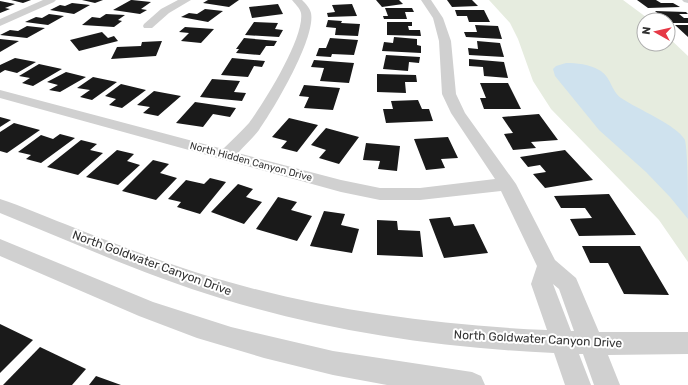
<svg xmlns="http://www.w3.org/2000/svg" width="688" height="385" font-family="Rubik,sans-serif">
	<style>
		.green { fill: #e6ecdf }
		.water { fill: #cfe2ee }
		.building { fill: #1a1a1a }
		.lines { fill: none; stroke-linecap: round; stroke-linejoin: round }
		.minor { fill: #d0d0d0; fill-rule: evenodd }
		.labels { text-anchor: middle; dominant-baseline: central; stroke-width: 4; stroke-linejoin: round; paint-order: stroke }
		.street-label { font-size: 10px; fill: #333; stroke: #fff }
		.near-street-label { font-size: 12px; fill: #333; stroke: #fff }
	</style>
	<rect width="100%" height="100%" fill="#fff"/>
	<!-- green -->
	<polygon class="green" points="489,0 623,0 650,20 644,20 644,44 668,44 668,37 688,56 688,262 659,220 551,109 533,81 518,39 510,23"/>
	<!-- water -->
	<path class="water" d="M566 63C577 63 589 64 599 70 611 76 611 91 621 98 637 109 677 125 685 140 688 153 688 202 688 219L670 197 646 172 599 130 555 76 553 69 556 66Z"/>
	<!-- building -->
	<g class="building">
		<polygon points="11,0 31,0 23,3"/>
		<polygon points="82,0 103,0 95,3"/>
		<polygon points="131,0 132,0 151,2 141,9 147,10 140,14 113,10"/>
		<polygon points="208,0 239,0 229,7 203,3"/>
		<polygon points="376,0 399,0 403,4 382,7"/>
		<polygon points="447,0 472,0 478,6 452,7"/>
		<polygon points="637,0 656,0 661,3 673,3 680,7 648,8"/>
		<polygon points="0,1 15,4 5,8 10,9 0,13"/>
		<polygon points="72,3 90,5 74,14 50,10 60,5 65,6"/>
		<polygon points="278,4 283,14 252,18 249,7"/>
		<polygon points="352,4 357,16 328,17 327,13 335,12 332,5"/>
		<polygon points="385,8 412,8 414,12 405,12 407,19 384,19 383,16 388,16"/>
		<polygon points="205,9 223,11 208,22 181,17 189,13 197,14"/>
		<polygon points="455,10 484,10 490,22 469,22 467,16 457,16"/>
		<polygon points="655,11 686,12 688,14 679,14 684,18 688,18 688,23 668,23 668,20 665,20"/>
		<polygon points="49,14 64,16 48,25 25,22 36,17 42,18"/>
		<polygon points="106,14 125,15 118,20 122,21 114,27 82,25 92,17 100,18"/>
		<polygon points="328,20 342,21 341,23 360,24 358,36 335,35 336,28 326,27"/>
		<polygon points="254,22 278,23 275,29 283,30 279,37 245,35"/>
		<polygon points="387,22 412,22 412,26 408,26 409,30 420,30 421,36 387,35"/>
		<polygon points="475,25 498,26 502,39 466,37 464,32 477,32"/>
		<polygon points="675,25 688,25 688,37"/>
		<polygon points="27,26 45,28 27,38 0,35 10,30 18,31"/>
		<polygon points="185,27 214,29 201,43 181,41 189,33 179,32"/>
		<polygon points="102,32 108,38 114,36 118,41 79,51 70,40"/>
		<polygon points="394,37 417,39 417,45 421,46 421,53 382,51 384,42 393,43"/>
		<polygon points="244,38 277,41 274,46 266,46 260,55 236,53 239,49 236,49"/>
		<polygon points="330,38 358,40 354,55 332,54 331,57 316,56 319,48 326,48"/>
		<polygon points="0,39 19,41 0,52"/>
		<polygon points="162,41 156,56 111,59 117,47 141,46 142,42"/>
		<polygon points="477,41 500,43 504,57 469,55 468,48 478,49"/>
		<polygon points="386,55 420,57 419,63 409,62 408,71 383,69"/>
		<polygon points="15,58 36,62 17,73 5,70 0,73 0,65"/>
		<polygon points="232,58 265,61 262,67 254,66 248,77 221,75"/>
		<polygon points="469,59 504,62 508,78 484,76 483,67 469,66"/>
		<polygon points="314,60 354,63 349,83 320,81 324,68 311,67"/>
		<polygon points="39,64 62,69 33,86 22,83 30,78 19,76"/>
		<polygon points="66,72 86,77 60,92 49,90 58,85 47,82"/>
		<polygon points="377,74 416,75 417,82 405,82 406,93 377,92"/>
		<polygon points="93,77 117,82 92,100 80,97 90,90 77,88"/>
		<polygon points="212,79 240,81 234,92 246,93 242,101 200,97"/>
		<polygon points="480,83 508,83 521,109 484,109 480,98 486,98"/>
		<polygon points="121,84 146,90 122,108 109,105 116,99 105,96"/>
		<polygon points="304,85 340,88 333,110 304,108 309,97 299,96"/>
		<polygon points="154,91 181,96 158,116 143,113 150,107 137,105"/>
		<polygon points="418,100 422,109 429,109 433,121 386,123 383,109 393,109 391,101"/>
		<polygon points="195,102 236,108 230,117 213,114 203,127 176,123"/>
		<polygon points="539,114 558,140 531,142 536,148 513,150 504,134 513,133 502,117"/>
		<polygon points="0,117 11,120 0,127"/>
		<polygon points="289,118 318,125 297,152 281,148 287,141 272,137"/>
		<polygon points="14,123 40,130 7,153 0,151 0,132"/>
		<polygon points="326,128 359,137 339,164 319,158 326,150 311,145"/>
		<polygon points="60,134 75,138 41,163 26,159 31,155 18,152 41,135 53,139"/>
		<polygon points="448,137 458,158 441,159 445,168 426,170 414,139"/>
		<polygon points="81,140 97,144 90,150 103,153 78,175 47,167"/>
		<polygon points="366,143 400,146 397,171 378,169 380,161 363,160"/>
		<polygon points="117,150 134,154 127,161 140,165 118,185 86,177"/>
		<polygon points="565,150 593,180 545,188 533,174 546,172 540,165 528,167 520,157"/>
		<polygon points="153,160 169,164 160,173 177,178 156,200 122,191"/>
		<polygon points="210,178 226,182 200,214 177,207 181,202 168,199 186,180 204,184"/>
		<polygon points="238,184 253,189 246,197 262,202 244,224 211,212"/>
		<polygon points="609,194 636,235 579,236 570,219 592,218 585,208 561,208 554,196"/>
		<polygon points="278,197 297,202 291,210 312,216 297,241 256,229"/>
		<polygon points="324,211 345,214 341,225 359,229 352,253 310,246"/>
		<polygon points="450,217 454,226 474,224 488,253 444,258 429,219"/>
		<polygon points="377,220 397,221 398,230 420,231 423,257 377,255"/>
		<polygon points="582,246 640,246 669,295 624,294 608,263 590,263"/>
		<polygon points="0,324 33,340 0,373"/>
		<polygon points="40,347 86,369 72,385 3,385"/>
		<polygon points="96,376 121,385 89,385"/>
	</g>
	<g class="lines">
		<!-- minor -->
		<g class="minor">
			<polygon points="43,0 56,0 54,2 0,26 0,19"/>
			<polygon points="178,0 191,0 169,13 152,28 144,28 143,26 144,24 161,9"/>
			<path d="M292 0H302C305 3 310 8 311 13 316 38 274 109 259 130 253 138 245 145 238 153L341 180 380 188H420L495 179 451 113 442 94 439 41 433 18 421 0H431L443 18 451 41 456 94 465 113 516 184 555 260 576 278 599 332H688V354L608 355 620 385H594L583 354H579L591 385H565L554 353C442 348 331 332 223 299 147 276 74 243 0 213V199C22 206 44 216 65 224 108 241 151 258 195 272 309 308 428 325 547 330L531 284 537 266 501 191 420 200H380L341 192 0 98V90L223 149C232 140 241 132 249 123 264 103 305 37 301 13 300 8 295 4 292 0ZM553 284 559 289 574 331H571Z"/>
			<polygon points="682,0 688,0 688,3 684,2"/>
			<polygon points="0,239 153,302 231,327 333,351 472,372 481,376 485,385 387,385 333,375 264,358 197,338 139,316 0,256"/>
		</g>
	</g>
	<g class="labels">
		<!-- street labels -->
		<g class="street-label">
			<text transform="translate(251 162) rotate(15)">North Hidden Canyon Drive</text>
		</g>
		<!-- near-street labels -->
		<g class="near-street-label">
			<text transform="translate(152 263) rotate(20)">North Goldwater Canyon Drive</text>
			<text transform="translate(538 339) rotate(3)">North Goldwater Canyon Drive</text>
		</g>
	</g>
	<!-- north arrow -->
	<g transform="translate(656 32) rotate(278)"><circle r="19" fill="#ffffff" stroke="#adadad"/>
	<path d="M0-3L7 15L0 10L-7 15Z" fill="#e63946"/>
	<text y="-6" font-size="11" font-weight="bold" text-anchor="middle" fill="#333333">N</text>
	</g>
</svg>
